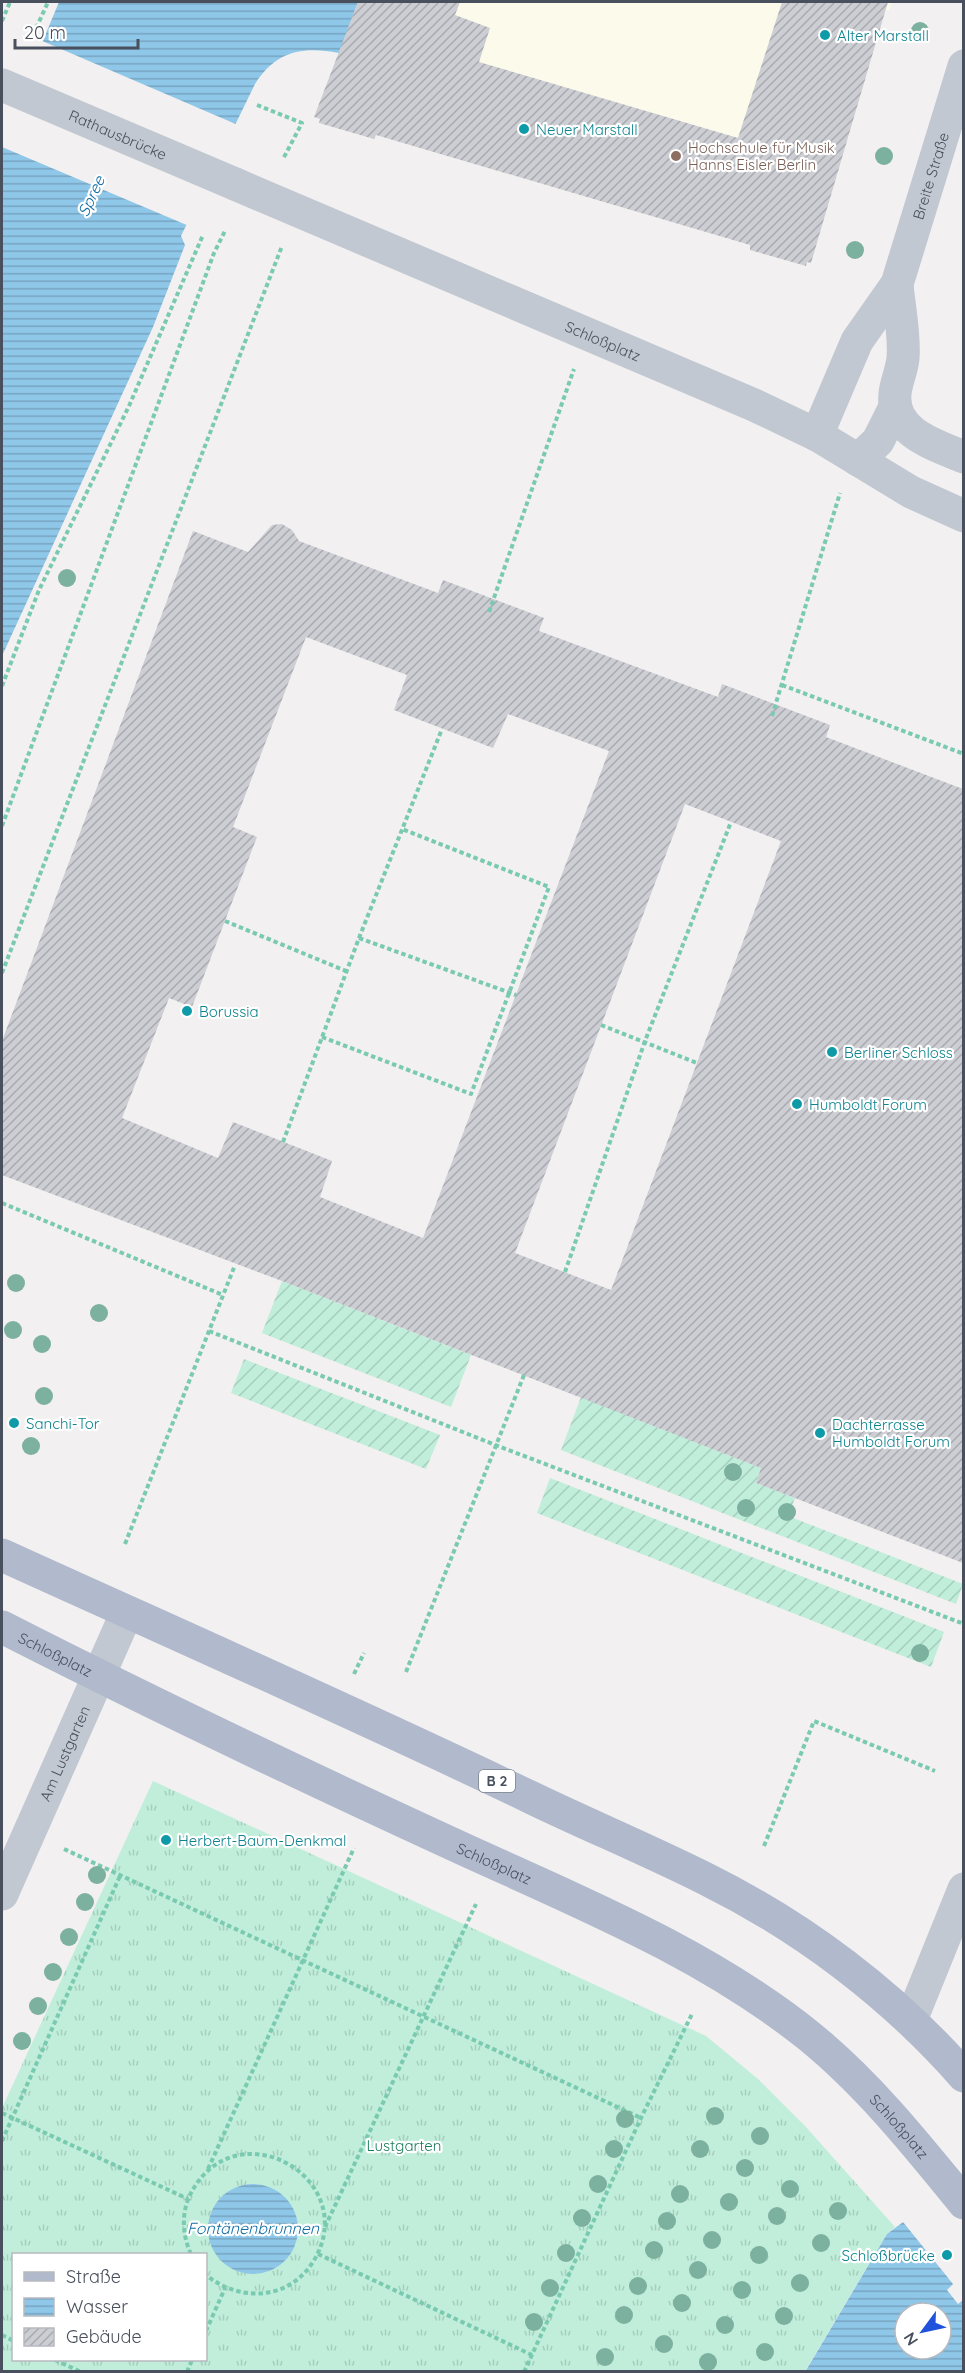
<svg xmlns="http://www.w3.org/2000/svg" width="965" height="2373" font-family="Quicksand,sans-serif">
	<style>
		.commercial { fill: #fcfaeb }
		.grass { fill: url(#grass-tufts); fill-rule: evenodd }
		.garden { fill: url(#garden-furrows) }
		.water { fill: url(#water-rules); fill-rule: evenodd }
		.pier { fill: #f2f0f0 }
		.building { fill: url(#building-hatch); fill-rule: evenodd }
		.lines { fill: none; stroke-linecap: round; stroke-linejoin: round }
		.path { stroke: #7acab1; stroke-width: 4; stroke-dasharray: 4.5 3; stroke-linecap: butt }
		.minor { stroke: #c1c8d1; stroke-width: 33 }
		.major { stroke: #b1bacd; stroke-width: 33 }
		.minor-bridge { stroke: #c1c8d1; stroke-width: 33 }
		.tree { fill: #7cb09f }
		.culture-dot { fill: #0f9aa8; stroke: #fff; stroke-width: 2 }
		.education-dot { fill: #8d6e63; stroke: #fff; stroke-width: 2 }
		.labels { text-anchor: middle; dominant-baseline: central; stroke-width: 4.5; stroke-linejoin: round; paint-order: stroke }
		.shield { fill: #fff; stroke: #7f848e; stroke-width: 1.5 }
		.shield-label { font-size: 14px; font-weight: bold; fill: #48505d }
		.culture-label { font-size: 15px; fill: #0d838f; stroke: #fff; text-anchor: start }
		.street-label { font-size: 15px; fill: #48505d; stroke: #fff }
		.education-label { font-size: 15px; fill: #785e54; stroke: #fff; text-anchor: start }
		.park-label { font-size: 15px; fill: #1b7c5c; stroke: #fff }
		.water-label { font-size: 16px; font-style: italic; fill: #126ea6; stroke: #fff }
	</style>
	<defs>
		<pattern id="grass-tufts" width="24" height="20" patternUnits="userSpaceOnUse" patternTransform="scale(1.5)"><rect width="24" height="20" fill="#c0eeda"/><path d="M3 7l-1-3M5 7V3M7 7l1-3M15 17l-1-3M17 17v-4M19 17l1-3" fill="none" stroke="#a6cebe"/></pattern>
		<pattern id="garden-furrows" width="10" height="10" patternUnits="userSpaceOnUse" patternTransform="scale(1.5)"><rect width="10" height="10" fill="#c0eeda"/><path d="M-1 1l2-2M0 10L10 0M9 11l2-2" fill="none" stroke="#a6cebe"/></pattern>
		<pattern id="water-rules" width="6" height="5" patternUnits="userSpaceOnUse" patternTransform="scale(1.5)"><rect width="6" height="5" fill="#8fc7e9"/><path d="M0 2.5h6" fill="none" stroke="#77a4c0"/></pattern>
		<pattern id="building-hatch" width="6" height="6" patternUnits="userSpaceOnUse" patternTransform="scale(1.5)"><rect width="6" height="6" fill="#cdced4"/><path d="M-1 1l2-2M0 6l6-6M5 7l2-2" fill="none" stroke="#a8aaaf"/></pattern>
	</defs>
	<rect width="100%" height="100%" fill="#f2f0f0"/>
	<!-- commercial -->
	<polygon class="commercial" points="358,2 892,2 889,11 886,10 811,263 807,262 806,266 750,250 750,245 376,135 374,139 319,123 320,119 314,117"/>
	<!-- grass -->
	<path class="grass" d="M153 1781 706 2036 758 2079 805 2126 895 2227 887 2234 805 2371 2 2372V2108ZM14 2254H206V2360H14Z"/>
	<!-- garden -->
	<g class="garden">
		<polygon points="282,1281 471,1355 451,1407 262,1333"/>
		<polygon points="244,1359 440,1435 426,1469 231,1393"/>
		<polygon points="581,1397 761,1468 756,1483 795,1498 788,1516 963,1584 956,1604 561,1450"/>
		<polygon points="550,1478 944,1632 931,1667 537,1513"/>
	</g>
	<!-- water -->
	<g class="water">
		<path d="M59 2H358L339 53C302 46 276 51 255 84L181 236 185 245 153 327 2 656V139Z"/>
		<path d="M963 2177V2371L805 2372 887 2234ZM905 2313H941V2349H905Z"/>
		<circle cx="253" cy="2229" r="45"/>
	</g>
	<!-- pier -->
	<g class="pier">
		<polygon points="40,40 238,125 189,226 2,147 2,131"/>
		<polygon points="964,2174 963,2300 958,2304 947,2290 953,2284 903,2222 897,2226 895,2223"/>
	</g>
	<!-- building -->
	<g class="building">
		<polygon points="358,2 460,2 455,15 490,28 479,62 738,138 782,2 888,2 811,263 807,262 806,266 750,250 750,245 376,135 374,139 319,123 320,119 314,117"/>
		<path d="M282 524 292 530 299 541 438 593 443 580 544 618 539 631 718 697 722 684 830 725 826 737 963 789V1563L756 1483 761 1468 282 1281 2 1175V1041L193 531 248 552 272 525ZM306 637 407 675 394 710 493 748 508 714 609 751 423 1238 320 1197 332 1161 233 1122 218 1158 122 1118 169 998 192 1007 257 837 233 827ZM685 804 781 841 611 1290 515 1253Z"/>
	</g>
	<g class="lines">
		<!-- path -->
		<g class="path">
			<polyline points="2,21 10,2"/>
			<polyline points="33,35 48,2"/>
			<polyline points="257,105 302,123 283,159"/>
			<polyline points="489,612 574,369"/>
			<polyline points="782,685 964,754"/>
			<polyline points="2,686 39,590 129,406 203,235"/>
			<polyline points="772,716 840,493"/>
			<polyline points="2,826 214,253 225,231"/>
			<polyline points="225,921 346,971"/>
			<polyline points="359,938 516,995"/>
			<polyline points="2,973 282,246"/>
			<polyline points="601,1025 697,1063"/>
			<polyline points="322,1037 471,1094 549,887 402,829"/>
			<polyline points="283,1142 359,938 442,729"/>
			<polyline points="2,1203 223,1295"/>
			<polyline points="565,1272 645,1041 731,822"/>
			<polyline points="209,1331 498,1446 964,1624"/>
			<polyline points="125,1544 235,1265"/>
			<polyline points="406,1672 524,1375"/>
			<polyline points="354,1674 364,1653"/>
			<polyline points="764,1846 814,1721 935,1771"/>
			<polyline points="64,1849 641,2118"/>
			<polyline points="2,2113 188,2199"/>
			<polyline points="2,2141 120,1876"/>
			<polyline points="208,2169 354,1848"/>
			<polyline points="325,2227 476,1904"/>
			<path d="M191 2254C182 2235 181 2212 191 2193 237 2106 364 2180 313 2262 288 2301 239 2302 206 2275"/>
			<polyline points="318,2254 532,2355"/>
			<polyline points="206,2331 225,2288"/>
			<polyline points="2,2335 14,2341"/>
			<polyline points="55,2360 81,2372"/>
			<polyline points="187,2372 192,2360"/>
			<polyline points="524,2372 641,2118 692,2014"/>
		</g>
		<!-- minor -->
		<g class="minor">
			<path id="s1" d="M235 184 754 405 817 435 911 492 964 516"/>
			<path d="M897 284C899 308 905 335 903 358 902 370 896 382 895 394 891 432 935 445 964 457"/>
			<path id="s2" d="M817 435 857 341 897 284 964 66"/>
			<polyline points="858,460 878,441 895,407"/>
			<path id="s3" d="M2 1894 127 1612"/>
			<polyline points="911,2020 964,1889"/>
		</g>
		<!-- major -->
		<g class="major">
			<path d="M2 1555C178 1635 355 1713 530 1797 588 1825 648 1850 706 1879 803 1927 893 1995 964 2076"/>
			<path id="s4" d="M2 1627C149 1702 298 1773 448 1842 571 1899 702 1950 809 2036 868 2084 916 2144 964 2203"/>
		</g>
		<!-- minor-bridge -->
		<path class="minor-bridge" id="s5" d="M2 85 235 184"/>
	</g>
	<!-- trees -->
	<g class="tree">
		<circle cx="920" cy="31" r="9"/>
		<circle cx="884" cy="156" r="9"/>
		<circle cx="855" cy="250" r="9"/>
		<circle cx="67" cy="578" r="9"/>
		<circle cx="16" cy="1283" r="9"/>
		<circle cx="99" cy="1313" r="9"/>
		<circle cx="13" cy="1330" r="9"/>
		<circle cx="42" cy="1344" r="9"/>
		<circle cx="44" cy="1396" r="9"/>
		<circle cx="31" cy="1446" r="9"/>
		<circle cx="733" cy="1472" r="9"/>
		<circle cx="746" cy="1508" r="9"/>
		<circle cx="787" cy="1512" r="9"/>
		<circle cx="920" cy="1653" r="9"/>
		<circle cx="97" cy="1875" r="9"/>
		<circle cx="85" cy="1902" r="9"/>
		<circle cx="69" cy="1937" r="9"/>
		<circle cx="53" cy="1972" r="9"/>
		<circle cx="38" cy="2006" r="9"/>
		<circle cx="22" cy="2041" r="9"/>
		<circle cx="715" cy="2116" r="9"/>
		<circle cx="625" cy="2119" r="9"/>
		<circle cx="760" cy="2136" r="9"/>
		<circle cx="614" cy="2149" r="9"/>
		<circle cx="700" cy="2149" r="9"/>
		<circle cx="745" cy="2168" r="9"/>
		<circle cx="598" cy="2184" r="9"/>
		<circle cx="790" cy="2189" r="9"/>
		<circle cx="680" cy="2194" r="9"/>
		<circle cx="729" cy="2202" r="9"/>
		<circle cx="838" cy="2211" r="9"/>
		<circle cx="777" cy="2216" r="9"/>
		<circle cx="582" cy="2218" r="9"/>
		<circle cx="667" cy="2221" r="9"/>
		<circle cx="712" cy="2240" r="9"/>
		<circle cx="821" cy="2243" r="9"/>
		<circle cx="654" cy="2250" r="9"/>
		<circle cx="566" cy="2253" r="9"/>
		<circle cx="759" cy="2255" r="9"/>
		<circle cx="698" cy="2270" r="9"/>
		<circle cx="800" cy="2283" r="9"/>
		<circle cx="638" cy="2286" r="9"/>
		<circle cx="550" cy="2288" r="9"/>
		<circle cx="742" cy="2290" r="9"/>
		<circle cx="682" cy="2303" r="9"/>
		<circle cx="624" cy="2315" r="9"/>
		<circle cx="784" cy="2316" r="9"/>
		<circle cx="534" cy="2322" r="9"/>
		<circle cx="725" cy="2325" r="9"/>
		<circle cx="664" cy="2344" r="9"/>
		<circle cx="765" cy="2352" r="9"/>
		<circle cx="605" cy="2357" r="9"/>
		<circle cx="708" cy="2362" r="9"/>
	</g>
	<!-- markers -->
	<g class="culture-dot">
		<circle cx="825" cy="35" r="6"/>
		<circle cx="524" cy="129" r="6"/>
		<circle cx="187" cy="1011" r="6"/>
		<circle cx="832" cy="1052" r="6"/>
		<circle cx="797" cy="1104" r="6"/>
		<circle cx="14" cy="1423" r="6"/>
		<circle cx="820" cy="1433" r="6"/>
		<circle cx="166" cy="1840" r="6"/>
		<circle cx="947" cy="2255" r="6"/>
	</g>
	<circle class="education-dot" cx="676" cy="156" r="6"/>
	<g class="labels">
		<!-- shield labels -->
		<rect class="shield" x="479" y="1770" width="36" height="22" rx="4.5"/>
		<g class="shield-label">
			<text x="497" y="1781">B 2</text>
		</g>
		<!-- culture labels -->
		<g class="culture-label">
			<text x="837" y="35">Alter Marstall</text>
			<text x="536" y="129">Neuer Marstall</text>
			<text x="199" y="1011">Borussia</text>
			<text x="844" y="1052">Berliner Schloss</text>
			<text x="809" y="1104">Humboldt Forum</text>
			<text x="26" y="1423">Sanchi-Tor</text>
			<text x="832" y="1424">Dachterrasse<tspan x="832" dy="17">Humboldt Forum</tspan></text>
			<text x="178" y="1840">Herbert-Baum-Denkmal</text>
			<text x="935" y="2255" text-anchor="end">Schloßbrücke</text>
		</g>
		<!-- street labels -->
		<g class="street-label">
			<text stroke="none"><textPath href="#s5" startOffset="126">Rathausbrücke</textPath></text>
			<text stroke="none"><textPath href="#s2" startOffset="285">Breite Straße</textPath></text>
			<text stroke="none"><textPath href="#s1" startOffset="400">Schloßplatz</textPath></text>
			<text stroke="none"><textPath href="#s4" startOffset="60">Schloßplatz</textPath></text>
			<text stroke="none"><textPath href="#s3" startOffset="154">Am Lustgarten</textPath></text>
			<text stroke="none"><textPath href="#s4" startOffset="546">Schloßplatz</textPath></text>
			<text stroke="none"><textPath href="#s4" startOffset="1034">Schloßplatz</textPath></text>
		</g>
		<!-- education labels -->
		<g class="education-label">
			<text x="688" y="147">Hochschule für Musik<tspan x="688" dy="17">Hanns Eisler Berlin</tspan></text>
		</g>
		<!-- park labels -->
		<g class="park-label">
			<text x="404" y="2145">Lustgarten</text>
		</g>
		<!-- water labels -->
		<g class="water-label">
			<text transform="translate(91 196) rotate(-65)">Spree</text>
			<text x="253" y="2228">Fontänenbrunnen</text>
		</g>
	</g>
	<!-- border -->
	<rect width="965" height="2373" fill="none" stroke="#48505d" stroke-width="6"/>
	<!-- legend -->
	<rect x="12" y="2253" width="195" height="108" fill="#ffffff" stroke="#b6b9be" stroke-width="1.5"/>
	<rect x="24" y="2272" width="30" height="9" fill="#b1bacd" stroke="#b6b9be" stroke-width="1.5"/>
	<text x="66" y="2283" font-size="18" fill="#48505d">Straße</text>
	<rect x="24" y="2298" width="30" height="18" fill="url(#water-rules)" stroke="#b6b9be" stroke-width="1.5"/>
	<text x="66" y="2313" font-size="18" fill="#48505d">Wasser</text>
	<rect x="24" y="2328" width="30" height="18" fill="url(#building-hatch)" stroke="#b6b9be" stroke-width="1.5"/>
	<text x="66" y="2343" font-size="18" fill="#48505d">Gebäude</text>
	<!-- north arrow -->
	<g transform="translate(923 2331) rotate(237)"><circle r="28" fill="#ffffff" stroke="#b6b9be" stroke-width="1.5"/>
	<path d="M0-4.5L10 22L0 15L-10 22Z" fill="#2052dc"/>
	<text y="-9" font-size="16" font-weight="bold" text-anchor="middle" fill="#48505d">N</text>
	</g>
	<!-- scale -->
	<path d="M15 39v9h123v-9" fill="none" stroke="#48505d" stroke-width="3"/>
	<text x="24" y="39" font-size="18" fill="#48505d" stroke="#ffffff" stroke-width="4.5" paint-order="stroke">20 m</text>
</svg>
